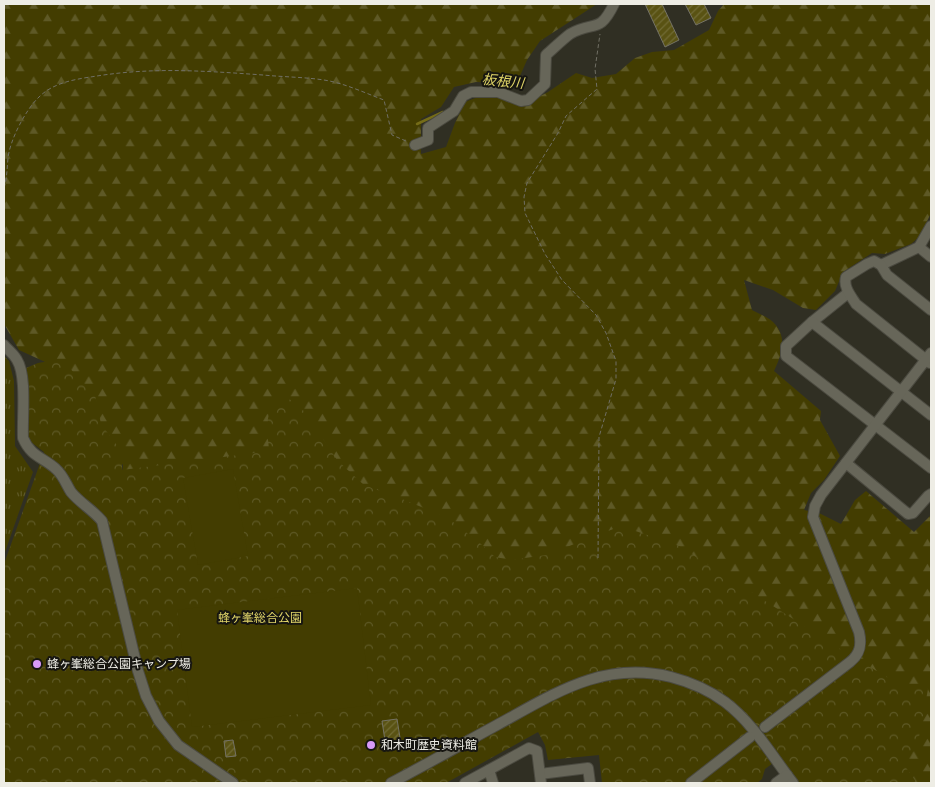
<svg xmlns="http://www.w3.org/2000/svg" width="935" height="787" font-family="'Work Sans','Noto Sans JP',sans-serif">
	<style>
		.grass { fill: url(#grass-tufts) }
		.forest { fill: url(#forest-firs) }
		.park { fill: url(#park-crowns) }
		.garden { fill: #433d01 }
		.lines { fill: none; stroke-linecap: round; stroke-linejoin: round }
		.stream { stroke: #756c17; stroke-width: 2.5 }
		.building { fill: url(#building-hatch); stroke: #747265 }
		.minor-casing { stroke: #4b4a40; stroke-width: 12 }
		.path { stroke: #706f64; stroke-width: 1; stroke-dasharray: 4 2.5; stroke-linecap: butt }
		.minor { stroke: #676659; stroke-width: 10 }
		.poi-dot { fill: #d89af8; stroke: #171611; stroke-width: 2 }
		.labels { text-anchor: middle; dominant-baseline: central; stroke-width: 4; stroke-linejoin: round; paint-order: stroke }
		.park-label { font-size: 12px; fill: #e2d669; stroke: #171611 }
		.poi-label { font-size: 12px; fill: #eeede5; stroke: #171611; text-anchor: start }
		.water-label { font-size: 14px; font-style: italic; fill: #e0d567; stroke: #171611 }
	</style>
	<defs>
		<pattern id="grass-tufts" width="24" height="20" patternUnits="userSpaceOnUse" patternTransform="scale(1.25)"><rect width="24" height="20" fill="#433d01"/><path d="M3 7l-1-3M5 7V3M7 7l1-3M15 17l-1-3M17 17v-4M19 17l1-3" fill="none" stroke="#5e5926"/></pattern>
		<pattern id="forest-firs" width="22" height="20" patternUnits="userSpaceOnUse" patternTransform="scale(1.25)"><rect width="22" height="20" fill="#433d01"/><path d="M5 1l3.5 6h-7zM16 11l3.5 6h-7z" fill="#5e5926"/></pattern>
		<pattern id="park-crowns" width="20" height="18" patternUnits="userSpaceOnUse" patternTransform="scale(1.25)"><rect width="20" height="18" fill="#433d01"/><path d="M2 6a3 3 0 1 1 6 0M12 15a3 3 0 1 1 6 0" fill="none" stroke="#5e5926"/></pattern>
		<pattern id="building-hatch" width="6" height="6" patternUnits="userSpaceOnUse" patternTransform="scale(1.25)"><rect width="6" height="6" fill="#595213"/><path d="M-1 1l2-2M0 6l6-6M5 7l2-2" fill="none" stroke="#716b35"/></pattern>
	</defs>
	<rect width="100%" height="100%" fill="#302f23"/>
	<!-- grass -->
	<polygon class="grass" points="4,356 9,361 14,381 15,446 33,472 4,555"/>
	<!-- forest -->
	<path class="forest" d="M4 4H597L540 41 527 60 520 76 502 83 476 82 454 87 441 107 421 119V154L446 147 455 123 465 102C494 91 495 94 523 105L548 92 576 73 592 78 616 74 635 58 652 52 674 50 709 30 718 11 724 4H931V213L920 236 911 244 885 254 872 253 843 272 835 291 816 310 803 308 773 290 744 280 752 310C759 314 768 317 773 322 788 337 782 354 774 371L821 411 820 420 840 456 824 480 811 493 804 510 819 513 841 524 855 500 866 491 914 532 931 515V783H912L534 579 121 484 123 465 99 434 67 372 19 350 4 324Z"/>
	<!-- park -->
	<path class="park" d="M61 359 95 395 101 424 122 452V470L269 451C268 432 262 410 282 397L288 398 305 412 337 460 364 485 402 499 448 518 481 544 495 557 511 560 546 555 621 526 679 546 837 647 903 687 928 689 919 737 904 765 917 783H799L780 758 765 769 762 779 757 783H602L599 755 548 760 545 745 538 732 446 783H4V564L44 452 31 442 28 436 26 368 38 363Z"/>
	<!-- garden -->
	<g class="garden">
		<polygon points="233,469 248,556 198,565 183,478"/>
		<polygon points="357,588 371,705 192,727 177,610"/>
	</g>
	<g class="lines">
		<!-- stream -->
		<polyline class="stream" points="417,124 443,112"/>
	</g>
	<!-- building -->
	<g class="building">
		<polygon points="645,4 662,4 679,40 665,47"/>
		<polygon points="685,4 704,4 711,18 696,25"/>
		<polygon points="397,719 401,744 386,747 382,721"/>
		<polygon points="233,740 236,756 226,757 224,741"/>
	</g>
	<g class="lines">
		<defs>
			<g id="minor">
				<path d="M415 145 428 140V128L454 111 463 96 471 92H498L521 101 528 100 545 84 546 55C554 48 562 40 570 34 594 20 599 35 614 4"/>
				<polyline points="919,247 931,257"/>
				<polyline points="881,265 919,247 931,226"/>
				<polyline points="848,293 812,322 786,346 786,356 931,468"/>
				<polyline points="812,322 931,415"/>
				<path d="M4 345C8 350 14 354 17 360 27 376 22 418 23 438 31 457 43 457 56 469 63 475 66 484 71 492 80 503 93 510 102 521L138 671 146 696 159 721 178 745 233 783"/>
				<path d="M930 363 856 304C851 296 843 287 846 277L867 264 874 261 881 265 887 275 931 310"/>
				<polyline points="846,463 908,514 913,513 928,496 931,494"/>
				<path d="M765 727 850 662C860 654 862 645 859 632L813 517 815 506 821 495 931 353"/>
				<polyline points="489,770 493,783"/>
				<polyline points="540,774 588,768 590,783"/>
				<path d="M391 783C427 764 462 744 497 725 554 694 603 660 671 677 690 682 709 690 725 702 753 723 772 756 793 783"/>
				<polyline points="465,783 529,748 537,751 541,783"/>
				<polyline points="691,783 750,737"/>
				<polyline points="776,783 787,775"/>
			</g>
		</defs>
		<!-- minor casing -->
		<use href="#minor" class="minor-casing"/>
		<!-- path -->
		<g class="path">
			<path d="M4 188C7 178 7 169 8 158 10 140 25 111 38 98 53 82 77 79 97 76 153 67 207 71 263 75 283 77 304 77 324 80 344 83 365 93 384 100L392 135 406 141"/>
			<polyline points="598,558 599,437 616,379 616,361 606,333 596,315 562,280 545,254 525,213 524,197 527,183 558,133 566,116 597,89 595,69 600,34"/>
		</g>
		<!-- minor -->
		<use href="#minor" class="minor"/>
	</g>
	<!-- markers -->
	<g class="poi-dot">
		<circle cx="37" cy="664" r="5"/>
		<circle cx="371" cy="745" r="5"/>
	</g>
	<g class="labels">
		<!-- park labels -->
		<g class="park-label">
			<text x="260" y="618">蜂ヶ峯総合公園</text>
		</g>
		<!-- poi labels -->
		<g class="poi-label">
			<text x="47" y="664">蜂ヶ峯総合公園キャンプ場</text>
			<text x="381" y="745">和木町歴史資料館</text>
		</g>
		<!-- water labels -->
		<g class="water-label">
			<text transform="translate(503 81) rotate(6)">板根川</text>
		</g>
	</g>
	<!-- border -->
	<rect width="935" height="787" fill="none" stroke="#eeede5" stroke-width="10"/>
</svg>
